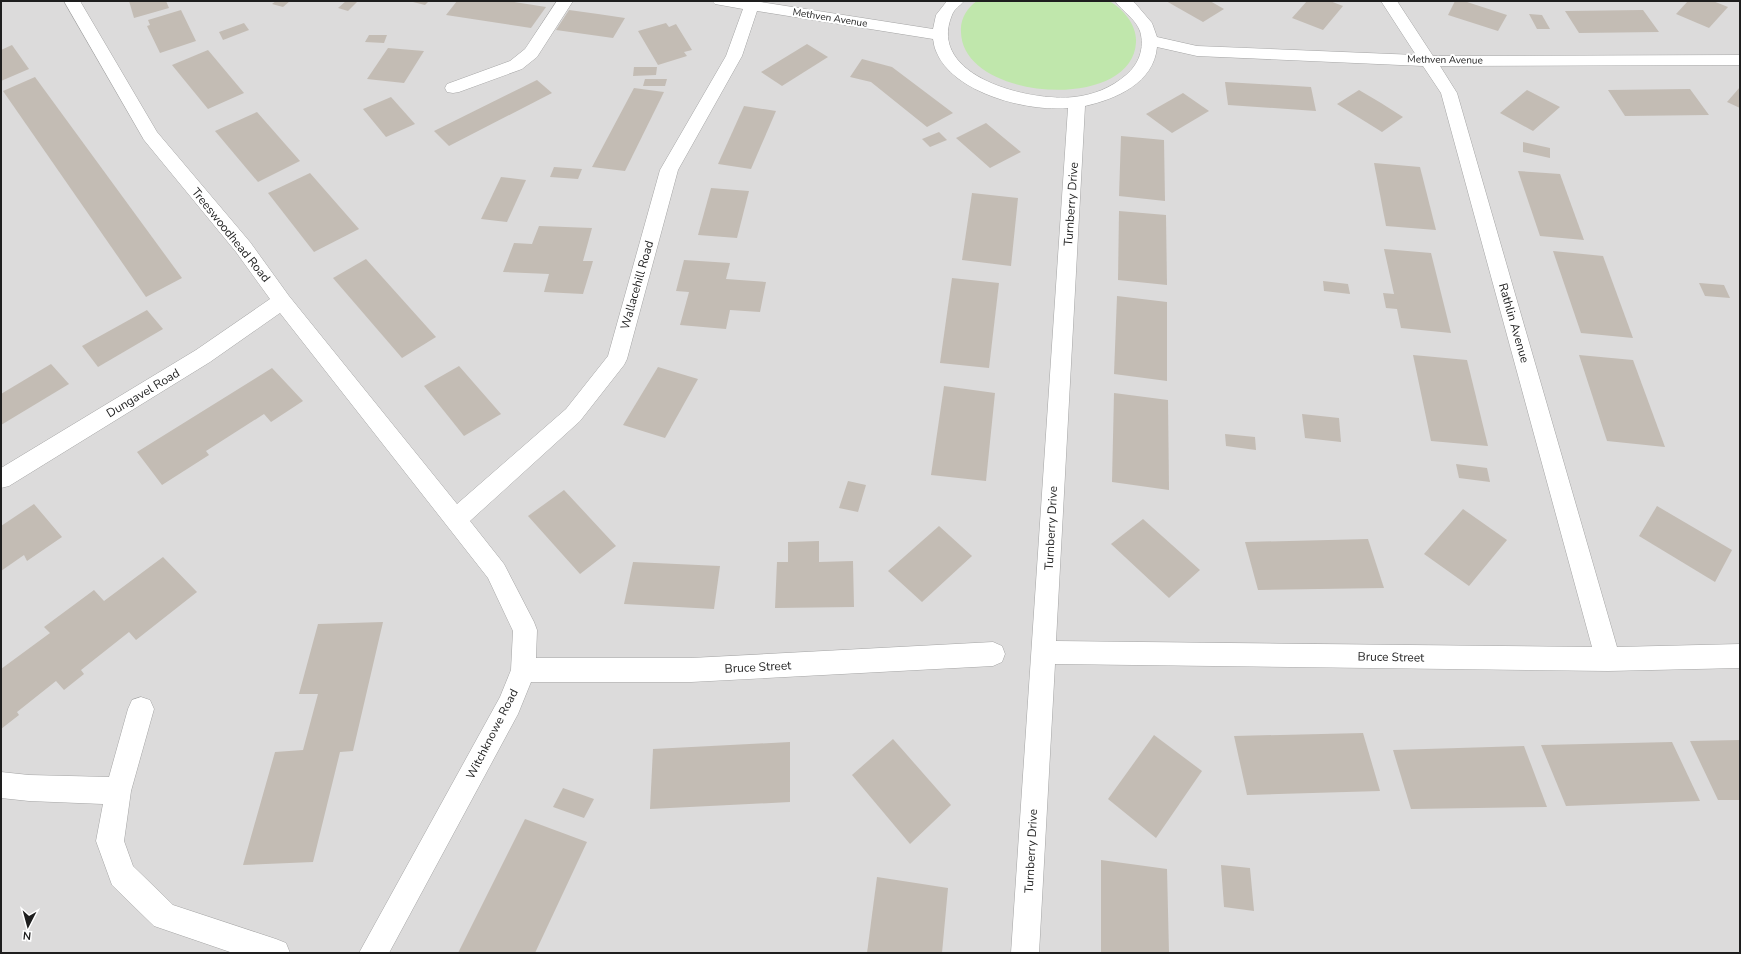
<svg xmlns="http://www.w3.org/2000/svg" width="1741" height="954" font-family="'Nunito Sans',sans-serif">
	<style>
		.residential { fill: #dcdbdb }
		.grass { fill: #c0e7ac }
		.building { fill: #c3bcb4 }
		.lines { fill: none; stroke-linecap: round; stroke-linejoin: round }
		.minor-casing { stroke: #a5a5a5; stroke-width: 1 }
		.minor { fill: #fff; fill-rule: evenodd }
		.labels { text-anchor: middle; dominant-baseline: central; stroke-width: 4; stroke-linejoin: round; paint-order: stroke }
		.far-street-label { font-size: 10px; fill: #1e1e1e; stroke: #fff }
		.street-label { font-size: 12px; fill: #1e1e1e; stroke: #fff }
	</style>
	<rect width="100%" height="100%" fill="#eeede4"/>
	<!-- residential -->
	<rect class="residential" x="1" y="1" width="1739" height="952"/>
	<!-- grass -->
	<path class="grass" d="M977 1H1109C1124 9 1137 26 1136 42 1133 113 962 101 961 32 960 19 967 8 977 1Z"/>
	<!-- building -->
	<g class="building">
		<polygon points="129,1 166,1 169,8 134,18"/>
		<polygon points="276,1 290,1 283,7 272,4"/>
		<polygon points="346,1 358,1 348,11 338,8"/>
		<polygon points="409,1 429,1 425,5"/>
		<polygon points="457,1 508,1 546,7 531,28 446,15"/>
		<polygon points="1166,1 1210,1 1224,9 1203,22"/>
		<polygon points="1307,1 1330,1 1343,6 1323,30 1292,18"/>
		<polygon points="1455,1 1464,1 1507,15 1498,31 1448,15"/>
		<polygon points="1688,1 1713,1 1728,7 1709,28 1676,14"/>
		<polygon points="181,10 196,41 160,53 147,26 150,25 148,20"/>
		<polygon points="569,10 598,14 625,18 613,38 556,30"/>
		<polygon points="1643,10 1659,32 1579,33 1565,11"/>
		<polygon points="1529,14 1542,15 1550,29 1537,29"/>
		<polygon points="244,23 249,30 223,40 219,32"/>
		<polygon points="666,23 669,27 676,24 692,50 684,52 687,56 658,65 638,31"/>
		<polygon points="369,35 387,35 384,43 365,42"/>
		<polygon points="807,44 828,57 782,86 761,72"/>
		<polygon points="12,45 29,69 1,81 1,50"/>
		<polygon points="388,48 424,51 404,83 367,79"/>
		<polygon points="208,50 244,93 208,109 172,65"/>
		<polygon points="862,59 892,67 953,113 927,127 871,82 850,77"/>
		<polygon points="634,67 657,67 656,75 633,76"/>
		<polygon points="35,77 182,278 146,297 3,91"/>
		<polygon points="645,79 667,79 665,86 643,86"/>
		<polygon points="537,80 552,93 449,146 434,131"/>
		<polygon points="1225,82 1311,87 1316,111 1228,105"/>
		<polygon points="1740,87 1740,108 1727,102"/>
		<polygon points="634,88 664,92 625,171 592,167"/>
		<polygon points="1690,89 1709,115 1625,116 1608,90"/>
		<polygon points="1359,90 1381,103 1403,117 1382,132 1337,104"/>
		<polygon points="1527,90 1560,107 1533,131 1500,113"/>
		<polygon points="1183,93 1209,111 1172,133 1146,114"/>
		<polygon points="391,97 415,124 386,137 363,109"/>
		<polygon points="744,106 776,111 751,169 718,164"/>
		<polygon points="257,112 300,161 258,182 215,131"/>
		<polygon points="986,123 1004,138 1021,152 990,168 956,138"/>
		<polygon points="939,132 947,140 930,147 922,139"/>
		<polygon points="1121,136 1164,140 1165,201 1119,196"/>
		<polygon points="1523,142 1550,148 1550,158 1523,152"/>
		<polygon points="1374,163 1420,167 1436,230 1386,226"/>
		<polygon points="554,167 582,169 578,179 550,177"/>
		<polygon points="1518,171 1560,174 1584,240 1540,236"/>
		<polygon points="310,173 359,229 314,252 268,193"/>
		<polygon points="501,177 526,180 507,222 481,219"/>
		<polygon points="711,188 749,191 737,238 698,235"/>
		<polygon points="972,193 1018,198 1011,266 962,260"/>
		<polygon points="1119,211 1166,215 1167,285 1118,280"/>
		<polygon points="539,226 592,228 583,261 593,261 583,294 544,292 549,274 503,272 514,243 532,244"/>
		<polygon points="1384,249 1431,253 1451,333 1401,328 1397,309 1386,308 1383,293 1394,294"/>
		<polygon points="1553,251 1603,256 1633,338 1581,333"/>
		<polygon points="366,259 436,337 402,358 333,278"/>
		<polygon points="684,260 730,263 726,279 766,282 760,312 730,310 726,329 680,325 689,292 676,291"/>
		<polygon points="952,278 999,283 989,368 940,363"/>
		<polygon points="1323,281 1348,284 1350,294 1324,291"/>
		<polygon points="1699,283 1724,285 1730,298 1705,296"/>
		<polygon points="1117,296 1167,302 1167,381 1114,374"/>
		<polygon points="147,310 163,329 98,367 82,346"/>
		<polygon points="1413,355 1467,360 1488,446 1431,441"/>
		<polygon points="1579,355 1633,360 1665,447 1607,441"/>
		<polygon points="51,364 69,384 1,425 1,394"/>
		<polygon points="459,366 501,414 464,436 424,386"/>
		<polygon points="658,367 698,379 665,438 623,425"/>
		<polygon points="272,368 303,401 271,422 264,414 206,451 209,455 162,485 137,452"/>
		<polygon points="944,386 995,393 986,481 931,475"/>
		<polygon points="1114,393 1168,400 1169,490 1112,482"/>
		<polygon points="1302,414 1339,418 1341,442 1305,438"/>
		<polygon points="1225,434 1255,437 1256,450 1226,446"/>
		<polygon points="1456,464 1487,468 1490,482 1459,478"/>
		<polygon points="848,481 866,485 858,512 839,508"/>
		<polygon points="564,490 616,546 580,574 528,516"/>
		<polygon points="34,504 62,537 27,561 24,555 1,571 1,526"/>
		<polygon points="1657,506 1732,550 1715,582 1639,536"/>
		<polygon points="1463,509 1507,540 1469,586 1424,554"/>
		<polygon points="1143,519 1200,570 1169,598 1111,544"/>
		<polygon points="939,526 972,556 922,602 888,571"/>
		<polygon points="1368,539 1384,588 1258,590 1245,542"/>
		<polygon points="819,541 819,562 853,561 854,607 775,608 777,562 788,562 788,542"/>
		<polygon points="163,557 197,592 136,640 129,632 81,670 84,674 64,690 56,681 17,712 19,715 1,729 1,669 50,633 44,627 94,590 104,601"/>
		<polygon points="633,562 720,566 714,609 624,604"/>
		<polygon points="383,622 353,751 340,752 313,862 243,865 275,752 303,750 318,694 299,694 318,624"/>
		<polygon points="1363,733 1380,791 1247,795 1234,736"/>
		<polygon points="1154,735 1202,771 1156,838 1108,799"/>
		<polygon points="893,739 951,805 910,844 852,775"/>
		<polygon points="1740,740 1740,800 1718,800 1690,741"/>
		<polygon points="790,742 790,802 650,809 653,749"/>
		<polygon points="1672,742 1700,801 1566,806 1541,745"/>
		<polygon points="1524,746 1547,807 1411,809 1393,750"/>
		<polygon points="563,788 594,799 584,818 553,807"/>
		<polygon points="525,819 587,842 535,953 458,953"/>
		<polygon points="1101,860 1167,869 1169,953 1101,953"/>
		<polygon points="1221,865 1250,868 1254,911 1224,907"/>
		<polygon points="877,877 948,888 942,953 867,953"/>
	</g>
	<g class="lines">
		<defs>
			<g id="minor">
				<path d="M64 1H80L157 132 250 242 289 296 457 504 566 409 608 356 660 170 726 56 743 9 715 4 712 1H754L933 29 936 15 947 1H964C960 6 954 9 952 15 926 77 1031 102 1074 97 1093 95 1111 88 1126 75 1139 64 1145 48 1140 31 1135 18 1123 12 1115 1H1132L1135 3 1152 23 1157 37 1197 46 1416 55 1381 1H1397L1433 56 1740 55V65L1440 66 1457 93 1617 647 1740 644V668L1608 671 1055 664 1039 953H1011L1068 108C1028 112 952 93 936 51 934 47 934 43 933 39L757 11 742 56 678 170 627 359 624 365 580 421 470 521 504 564 534 622 537 630 536 658H691L993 642 1002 646 1005 654 1002 662 993 666 691 682H531L518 714 389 953H359L500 697 511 670 513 631 488 578 280 313 210 362 9 486 1 488V468L196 350 270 299 236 252 144 140ZM1157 47 1197 56 1423 66 1441 93 1592 647 1056 641 1085 106C1116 99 1154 83 1157 47Z"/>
				<polygon points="557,1 573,1 537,57 522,69 459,92 453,93 447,92 445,88 447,84 510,61 525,49"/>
				<polygon points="141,697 150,700 154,709 131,791 124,841 133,866 173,905 276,939 286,943 290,953 233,953 154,926 112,885 96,841 103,804 29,801 1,798 1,772 29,775 109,777 128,709 132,700"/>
			</g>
		</defs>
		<!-- minor casing -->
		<use href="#minor" class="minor-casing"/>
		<!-- minor -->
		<use href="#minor" class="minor"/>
	</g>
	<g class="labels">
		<!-- far-street labels -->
		<g class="far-street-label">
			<text transform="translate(830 18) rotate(9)">Methven Avenue</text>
			<text transform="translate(1445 60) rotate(1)">Methven Avenue</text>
		</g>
		<!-- street labels -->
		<g class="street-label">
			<text transform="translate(1071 204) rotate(-86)">Turnberry Drive</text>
			<text transform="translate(231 235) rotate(51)">Treeswoodhead Road</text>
			<text transform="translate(637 285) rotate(-74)">Wallacehill Road</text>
			<text transform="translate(1514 323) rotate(74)">Rathlin Avenue</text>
			<text transform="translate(143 393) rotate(-31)">Dungavel Road</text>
			<text transform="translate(1051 528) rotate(-87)">Turnberry Drive</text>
			<text transform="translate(1391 657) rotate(1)">Bruce Street</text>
			<text transform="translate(758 667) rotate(-3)">Bruce Street</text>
			<text transform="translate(492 734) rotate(-63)">Witchknowe Road</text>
			<text transform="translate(1031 851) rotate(-87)">Turnberry Drive</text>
		</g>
	</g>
	<!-- border -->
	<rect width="1741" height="954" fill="none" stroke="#1e1e1e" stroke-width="4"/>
	<!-- north arrow -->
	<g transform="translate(28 926) rotate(186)" stroke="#ffffff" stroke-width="3" paint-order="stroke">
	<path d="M0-3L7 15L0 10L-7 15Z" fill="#1e1e1e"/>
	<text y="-6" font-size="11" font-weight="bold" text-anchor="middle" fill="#1e1e1e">N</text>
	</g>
</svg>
